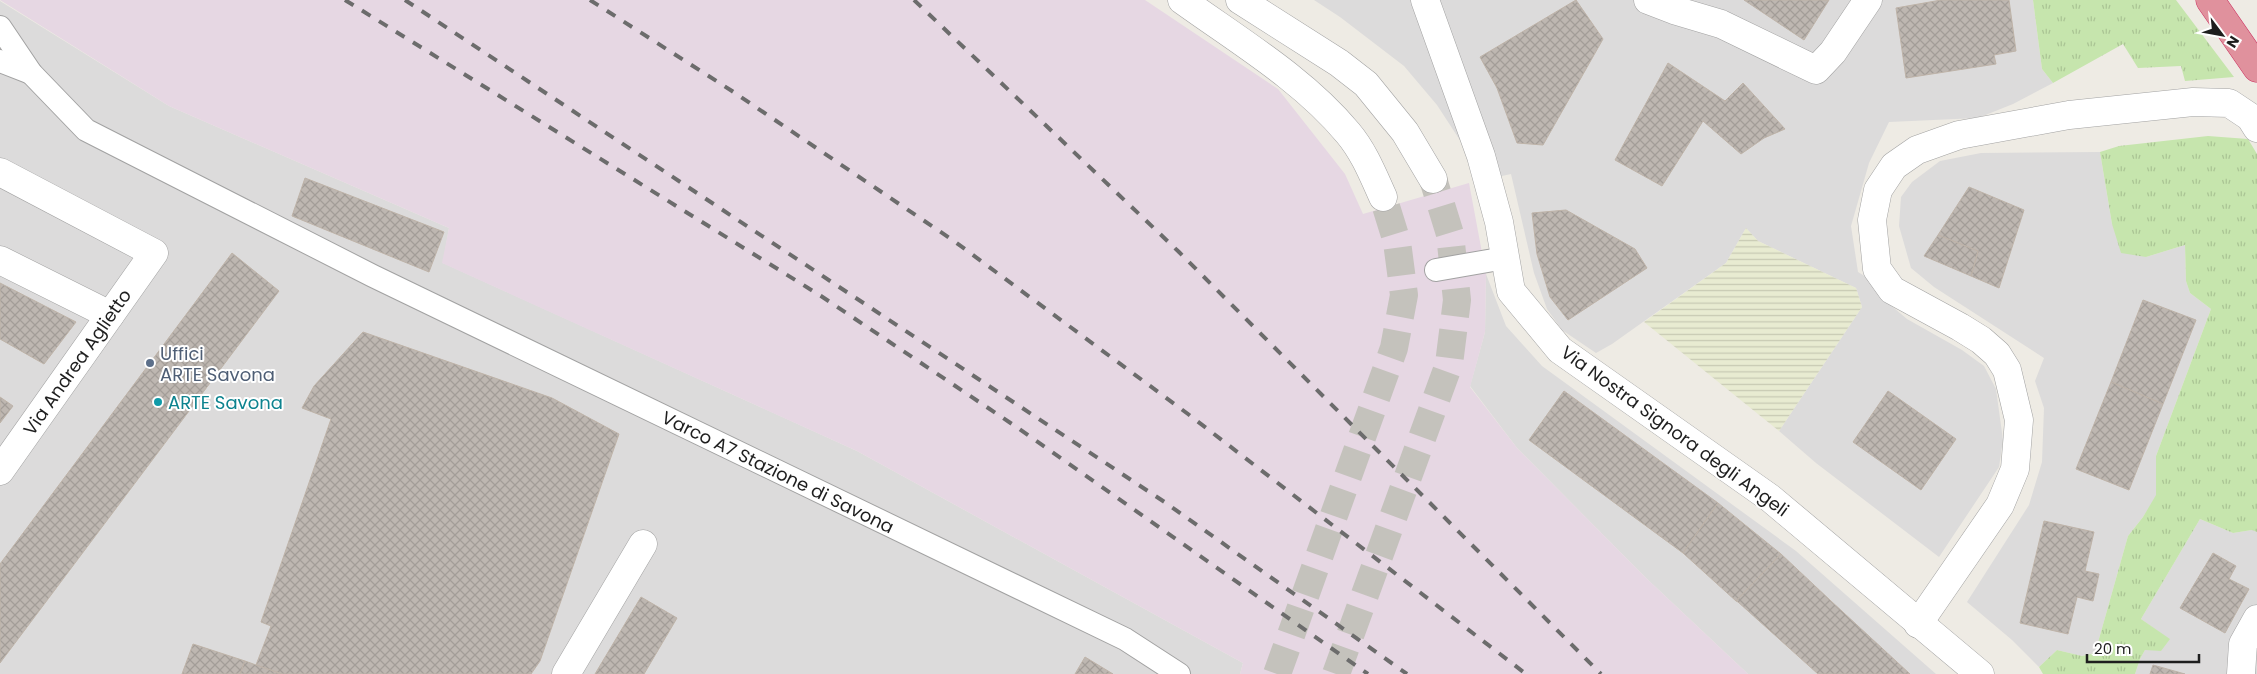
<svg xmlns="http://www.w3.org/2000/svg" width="2257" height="674" font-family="Poppins,sans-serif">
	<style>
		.residential { fill: #dcdbdb }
		.railway { fill: #e6d7e3 }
		.farmland { fill: url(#farmland-rules) }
		.grass { fill: url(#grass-tufts) }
		.building { fill: url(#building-cross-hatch); stroke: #beb3a8 }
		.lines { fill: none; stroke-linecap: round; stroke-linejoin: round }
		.tertiary-tunnel { stroke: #c4c2bc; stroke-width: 28; stroke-dasharray: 28 14; stroke-linecap: butt }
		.service-casing { stroke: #a2a2a2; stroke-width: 24 }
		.minor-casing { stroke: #a2a2a2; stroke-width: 29 }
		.tertiary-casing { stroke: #a2a2a2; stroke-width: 29 }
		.motorway-casing { stroke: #cc3160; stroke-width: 29 }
		.service { stroke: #fff; stroke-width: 22 }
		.minor { stroke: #fff; stroke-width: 28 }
		.tertiary { stroke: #fff; stroke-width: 28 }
		.motorway { stroke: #e0919d; stroke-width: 28 }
		.rail { stroke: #6c6c6c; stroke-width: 4; stroke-dasharray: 10 10; stroke-linecap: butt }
		.service-dot { fill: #5c6f8a; stroke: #fff; stroke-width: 2 }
		.culture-dot { fill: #0f9aa8; stroke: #fff; stroke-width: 2 }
		.labels { text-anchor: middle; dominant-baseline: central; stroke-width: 4; stroke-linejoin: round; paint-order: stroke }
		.service-label { font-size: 18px; fill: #4e5e75; stroke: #fff; text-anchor: start }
		.street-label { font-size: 18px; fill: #1e1e1e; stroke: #fff }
		.culture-label { font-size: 18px; fill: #0d838f; stroke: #fff; text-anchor: start }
	</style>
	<defs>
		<pattern id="farmland-rules" width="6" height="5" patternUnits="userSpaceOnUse" patternTransform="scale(1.25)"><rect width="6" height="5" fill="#e8ebd1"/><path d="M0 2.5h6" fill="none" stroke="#c7c9b3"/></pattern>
		<pattern id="grass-tufts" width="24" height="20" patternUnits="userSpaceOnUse" patternTransform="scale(1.25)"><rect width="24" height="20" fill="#c6e5ad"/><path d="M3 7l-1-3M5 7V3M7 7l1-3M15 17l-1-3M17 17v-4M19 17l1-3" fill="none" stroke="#aac494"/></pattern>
		<pattern id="building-cross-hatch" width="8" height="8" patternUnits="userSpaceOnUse" patternTransform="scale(1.25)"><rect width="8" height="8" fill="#beb7b1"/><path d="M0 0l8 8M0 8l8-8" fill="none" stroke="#a39d98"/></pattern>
	</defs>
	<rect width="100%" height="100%" fill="#eeebe4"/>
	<!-- residential -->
	<g class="residential">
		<polygon points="1314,0 2033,0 2042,69 2053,83 2013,104 1978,118 1889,122 1869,163 1851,226 1858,272 1871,280 1882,298 1907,319 1962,350 1984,366 1996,389 2003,440 1999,467 1939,557 1816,463 1779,431 1862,307 1856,288 1758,241 1746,228 1726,263 1612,344 1596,353 1562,330 1547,309 1534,273 1511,174 1479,181 1465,148 1437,105 1404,66 1340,17"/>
		<polygon points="0,1 169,106 449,228 443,263 857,451 1243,663 1240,674 0,674"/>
		<polygon points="2100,152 2112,224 2146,257 2185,245 2186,281 2190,293 2211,309 2156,456 2157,495 2143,517 2128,536 2095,653 2082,656 2057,650 2039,667 2012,640 1967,602 2029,505 2042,462 2044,408 2035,381 2044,358 1934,287 1911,268 1899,226 1901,197 1912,182 1940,161 1981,153"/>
		<polygon points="1486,274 1506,326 1542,366 1796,551 1936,674 1748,674 1645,577 1517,448 1470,386 1485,332"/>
		<polygon points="2200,519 2233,533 2252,530 2257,532 2257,674 2135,674 2140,659 2145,650 2169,639 2141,619"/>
	</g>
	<!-- railway -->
	<polygon class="railway" points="0,0 1145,0 1278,89 1345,174 1363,214 1469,183 1486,274 1485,332 1470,387 1517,448 1645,577 1748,674 1240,674 1243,663 857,451 442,263 449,228 169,106"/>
	<!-- farmland -->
	<polygon class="farmland" points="1746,228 1758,241 1856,288 1862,307 1779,431 1644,322 1726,263"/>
	<!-- grass -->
	<g class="grass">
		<polygon points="2033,0 2176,0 2234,77 2185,81 2181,66 2138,68 2123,44 2053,83 2042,69"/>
		<polygon points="2208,136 2248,139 2257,154 2257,532 2252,530 2233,533 2200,519 2141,619 2170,639 2161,651 2145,650 2140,659 2135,674 2043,674 2039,667 2057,650 2082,656 2095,653 2128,536 2143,517 2156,495 2156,456 2211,309 2190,293 2186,281 2185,245 2146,257 2121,253 2112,224 2100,152 2119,146"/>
	</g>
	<!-- building -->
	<g class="building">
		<polygon points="1576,0 1603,39 1543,145 1517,143 1497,88 1480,57"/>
		<polygon points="1744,0 1829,0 1804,40"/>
		<polygon points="2009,0 2016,51 1994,55 1996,64 1906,78 1896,8 1941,0"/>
		<polygon points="1668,63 1725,101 1743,83 1785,129 1764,138 1741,154 1703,121 1662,186 1615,160"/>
		<polygon points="305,178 444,232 429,272 292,216"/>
		<polygon points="1969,187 2024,210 1999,288 1971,276 1978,251 1938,235"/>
		<polygon points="1566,210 1635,249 1647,268 1568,320 1550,297 1537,254 1532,213"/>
		<polygon points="1938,235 1978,251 1971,276 1924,256"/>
		<polygon points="232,253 279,291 0,663 0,564"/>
		<polygon points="0,283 76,322 44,364 0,339"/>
		<polygon points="2143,300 2196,320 2163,404 2111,382"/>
		<polygon points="363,332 552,398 619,434 540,661 531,674 282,674 256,665 271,626 261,622 331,419 302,408 314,386"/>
		<polygon points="2111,382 2163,404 2129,490 2076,469"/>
		<polygon points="1564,391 1718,503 1683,553 1529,440"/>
		<polygon points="1888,391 1956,439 1921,490 1853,442"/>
		<polygon points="0,397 13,406 0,423"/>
		<polygon points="1718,503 1781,554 1736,601 1683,553"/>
		<polygon points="2044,521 2094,532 2085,571 2099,574 2093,601 2077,597 2068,634 2020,623"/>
		<polygon points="2213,553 2236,566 2229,579 2249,589 2225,633 2180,608"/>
		<polygon points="1781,554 1831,601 1910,674 1818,674 1738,602 1736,601"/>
		<polygon points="641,597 677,618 644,674 595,674"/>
		<polygon points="193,644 245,661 240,674 182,674"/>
		<polygon points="1085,657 1113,674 1075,674"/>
		<polygon points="245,661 256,665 282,674 240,674"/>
		<polygon points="2153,665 2185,674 2150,674"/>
	</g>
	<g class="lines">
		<!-- tertiary-tunnel -->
		<g class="tertiary-tunnel">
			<polyline points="1277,674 1394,348 1404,295 1397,242 1383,197"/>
			<polyline points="1336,674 1449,364 1457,300 1450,234 1433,179"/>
		</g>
		<defs>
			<g id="service">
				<polyline points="0,27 31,73 86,130 373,276 1125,639 1179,674"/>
				<polyline points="0,61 31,73"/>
				<polyline points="1436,270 1505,258"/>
			</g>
			<g id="minor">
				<polyline points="1425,0 1481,156 1499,222 1511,291 1560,350 1770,498 1980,674"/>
				<polyline points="1648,0 1674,10 1721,24 1816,70 1833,52 1868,0"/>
				<polyline points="0,260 110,315"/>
				<polyline points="1918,624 2000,505 2015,469 2019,420 2007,370 1997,354 1981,340 1960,327 1892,290 1877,269 1872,220 1878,190 1894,166 1917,150 1959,135 2069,115 2193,102 2229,103 2250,117 2257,128"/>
				<polyline points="566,674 643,544"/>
				<polyline points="2241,674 2243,644 2257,619"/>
			</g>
			<g id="tertiary">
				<path d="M1182 0C1239 41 1303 79 1348 133 1364 152 1373 175 1383 197"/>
				<polyline points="1240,0 1339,63 1366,84 1405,132 1433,179"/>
				<polyline points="0,172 154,253 0,471"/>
			</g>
			<polyline id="motorway" points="2210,0 2257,68"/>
		</defs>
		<!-- service casing -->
		<use href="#service" class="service-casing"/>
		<!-- minor casing -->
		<use href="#minor" class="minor-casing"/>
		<!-- tertiary casing -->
		<use href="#tertiary" class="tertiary-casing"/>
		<!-- motorway casing -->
		<use href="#motorway" class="motorway-casing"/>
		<!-- service -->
		<use href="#service" class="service"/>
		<!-- minor -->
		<use href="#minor" class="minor"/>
		<!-- tertiary -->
		<use href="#tertiary" class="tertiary"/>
		<!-- motorway -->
		<use href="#motorway" class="motorway"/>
		<!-- rail -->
		<g class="rail">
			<polyline points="345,0 821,296 1018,428 1368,674"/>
			<polyline points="405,0 1166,503 1407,674"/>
			<polyline points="590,0 732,91 954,241 1188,414 1526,674"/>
			<polyline points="914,0 1179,252 1601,674"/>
		</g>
	</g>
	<!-- markers -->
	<circle class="service-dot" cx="150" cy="363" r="5"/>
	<circle class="culture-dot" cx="158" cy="402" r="5"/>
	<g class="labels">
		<!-- service labels -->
		<g class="service-label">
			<text x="160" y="353">Uffici<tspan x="160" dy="21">ARTE Savona</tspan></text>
		</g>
		<!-- street labels -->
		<g class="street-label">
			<text transform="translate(77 362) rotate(-55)">Via Andrea Aglietto</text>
			<text transform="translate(1675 431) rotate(36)">Via Nostra Signora degli Angeli</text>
			<text transform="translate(778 472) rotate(26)">Varco A7 Stazione di Savona</text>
		</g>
		<!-- culture labels -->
		<g class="culture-label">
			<text x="168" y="402">ARTE Savona</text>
		</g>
	</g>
	<!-- north arrow -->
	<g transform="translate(2222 35) rotate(122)" stroke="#ffffff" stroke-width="4" paint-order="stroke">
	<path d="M0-4L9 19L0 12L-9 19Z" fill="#1e1e1e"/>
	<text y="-8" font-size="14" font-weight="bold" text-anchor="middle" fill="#1e1e1e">N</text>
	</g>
	<!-- scale -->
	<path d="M2087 654v8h112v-8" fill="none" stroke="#1e1e1e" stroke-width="2.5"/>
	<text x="2094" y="654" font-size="15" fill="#1e1e1e" stroke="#ffffff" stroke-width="4" paint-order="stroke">20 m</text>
</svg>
